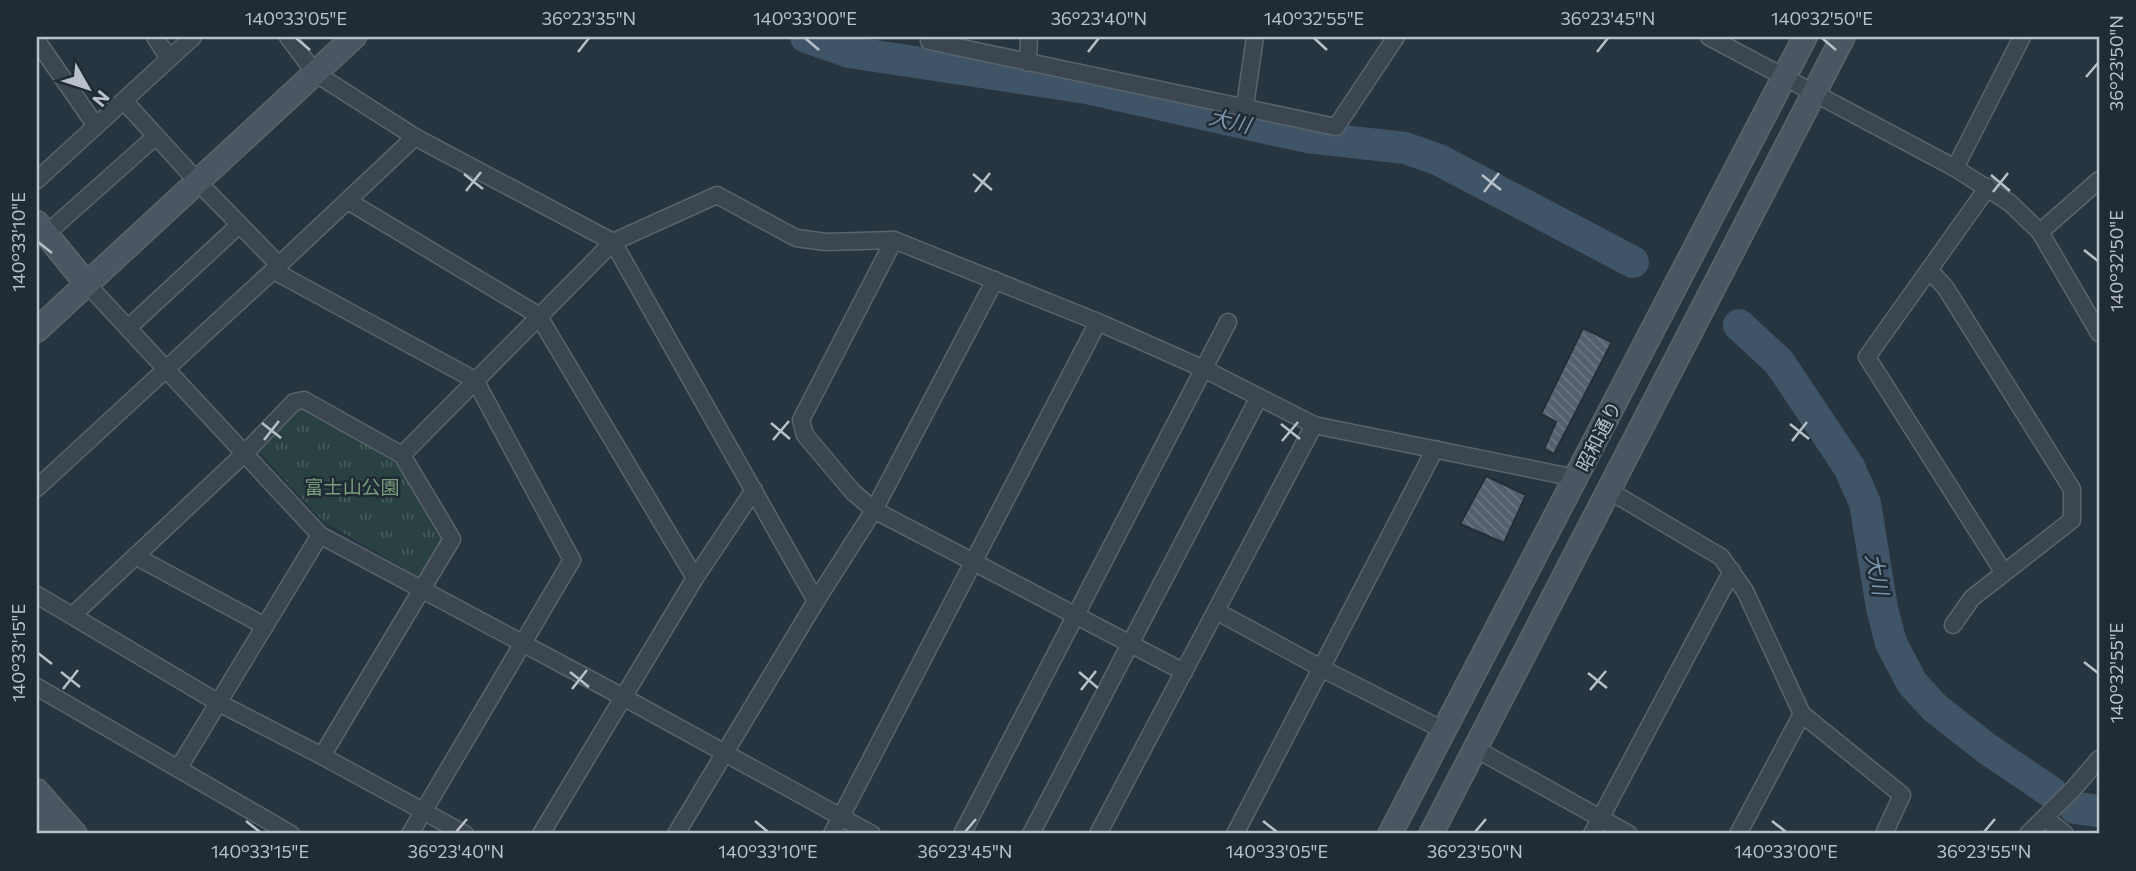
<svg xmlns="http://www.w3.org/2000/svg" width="2136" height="871" font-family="Commissioner,'Noto Sans JP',sans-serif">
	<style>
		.park { fill: url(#park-tufts) }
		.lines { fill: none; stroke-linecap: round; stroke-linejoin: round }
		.river { stroke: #3f5467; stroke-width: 32 }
		.building { fill: url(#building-back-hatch); stroke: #222d37; stroke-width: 2 }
		.street-casing { stroke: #59646d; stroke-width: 19 }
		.secondary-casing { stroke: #59646d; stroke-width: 26 }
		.street { stroke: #3b4650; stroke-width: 16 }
		.secondary { stroke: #4a5662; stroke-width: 23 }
		.ticks { fill: none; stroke: #b8c1ca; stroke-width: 2.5 }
		.labels { text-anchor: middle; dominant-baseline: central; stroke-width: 5; stroke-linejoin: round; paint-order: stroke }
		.street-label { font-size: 19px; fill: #b8c1ca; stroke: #202b35 }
		.park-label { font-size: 19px; fill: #789e7c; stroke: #202b35 }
		.water-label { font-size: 21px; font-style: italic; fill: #7b95aa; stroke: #202b35 }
		.neatline { fill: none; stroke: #b8c1ca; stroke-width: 2.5 }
		.ticks-label { font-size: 18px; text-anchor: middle; fill: #b8c1ca }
	</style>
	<defs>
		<pattern id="park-tufts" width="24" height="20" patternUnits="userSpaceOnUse" patternTransform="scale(1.75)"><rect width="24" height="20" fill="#294140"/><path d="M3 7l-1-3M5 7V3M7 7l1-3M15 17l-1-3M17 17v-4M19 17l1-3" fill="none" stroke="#465b5a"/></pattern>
		<pattern id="building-back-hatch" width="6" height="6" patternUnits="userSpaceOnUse" patternTransform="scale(1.75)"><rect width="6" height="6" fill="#53606d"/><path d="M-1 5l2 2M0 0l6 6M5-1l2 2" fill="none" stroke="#6a7580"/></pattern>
	</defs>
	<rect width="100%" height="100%" fill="#273540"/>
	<!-- park -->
	<polygon class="park" points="300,404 398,460 446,539 421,578 323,521 257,450"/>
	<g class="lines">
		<!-- river -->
		<g class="river">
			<polyline points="806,37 849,52 1086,88 1307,137 1405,148 1439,160 1633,262"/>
			<polyline points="1739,325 1779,362 1849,467 1865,503 1882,608 1891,643 1912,683 1935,708 1986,748 2051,792"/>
			<polyline points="2075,808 2099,811"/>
		</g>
	</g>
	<!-- building -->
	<g class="building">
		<polygon points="1583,328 1612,342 1554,454 1544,449 1556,422 1541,414"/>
		<polygon points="1486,476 1526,495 1504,543 1460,524"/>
	</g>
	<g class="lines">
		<defs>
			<g id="street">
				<polyline points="155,37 169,59"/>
				<polyline points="288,37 315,73 415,137 613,242 816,601"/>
				<polyline points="1709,37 1955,168 2010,203 2040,232 2099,333"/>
				<polyline points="37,41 96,126"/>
				<polyline points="929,41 1336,127 1396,37"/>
				<polyline points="1028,63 1029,37"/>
				<polyline points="124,101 198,182 279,265"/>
				<polyline points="1245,106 1255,37"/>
				<polyline points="1955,168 2022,37"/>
				<polyline points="37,180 193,37"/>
				<polyline points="1988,187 1867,357 2004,573"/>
				<polyline points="348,201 538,315 695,578"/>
				<polyline points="2040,232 2099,180"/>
				<polyline points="46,234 156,136"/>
				<polyline points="894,240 801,420 805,435 853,492 874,510 1184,672"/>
				<polyline points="274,271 475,380 572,560 410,834"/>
				<polyline points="1930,271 1945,287 2072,489 2072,520 1972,598 1953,625"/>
				<polyline points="86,283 320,535 623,697 872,834"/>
				<polyline points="128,328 239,225"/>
				<polyline points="402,455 613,242 717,195 796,238 826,242 894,240 1098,322 1204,369 1314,425 1576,478"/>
				<polyline points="37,488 279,265 415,137"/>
				<polyline points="1608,490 1721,557 1745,591 1802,714 1902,795 1884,834"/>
				<polyline points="135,556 265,626"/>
				<polyline points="37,595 219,703 322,756 465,834"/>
				<polyline points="1216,611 1321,668 1443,730"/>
				<polyline points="73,615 245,453 294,402 304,400 402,455 452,539 322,756"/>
				<polyline points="37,687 291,834"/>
				<polyline points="1476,749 1629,834"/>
				<polyline points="178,769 320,535"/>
				<polyline points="2045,818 2065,834"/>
				<polyline points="541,834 695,578 754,490"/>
				<polyline points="676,834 816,601 874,510 995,280"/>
				<polyline points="832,834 1098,322"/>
				<polyline points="962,834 1228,322"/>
				<polyline points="1031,834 1259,397"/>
				<polyline points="1098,834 1314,425"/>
				<polyline points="1235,834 1435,449"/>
				<polyline points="1592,834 1732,571"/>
				<polyline points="1738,834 1802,714"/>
				<polyline points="2028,834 2075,787 2099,759"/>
			</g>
			<g id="secondary">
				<polyline points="37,223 86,283"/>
				<polyline points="37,330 354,37"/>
				<polyline points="37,791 75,834"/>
				<polyline points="37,823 47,834"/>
				<polyline points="1390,834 1805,37"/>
				<polyline points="1431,834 1843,37"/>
			</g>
		</defs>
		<!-- street casing -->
		<use href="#street" class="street-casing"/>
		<!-- secondary casing -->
		<use href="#secondary" class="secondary-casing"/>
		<!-- street -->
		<use href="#street" class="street"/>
		<!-- secondary -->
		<use href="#secondary" class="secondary"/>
	</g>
	<!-- ticks -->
	<path class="ticks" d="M296 38 310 50M805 38 819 50M1314 38 1327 50M1822 38 1836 50M578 52 589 38M1088 52 1099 38M1597 52 1608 38M2086 77 2098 63M464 174 483 189M973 174 992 190M1482 175 1501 190M1991 175 2010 191M466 191 481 172M975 192 990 173M1484 192 1499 173M1993 192 2008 173M38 242 52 253M2084 250 2098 261M262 423 281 438M771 423 790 439M1281 424 1300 439M1790 424 1809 439M264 440 279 421M773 440 789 421M1282 441 1298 422M1792 441 1807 422M38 653 52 664M2084 662 2098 673M61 672 80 687M570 672 589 687M1079 672 1098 688M1588 673 1607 688M63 689 78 670M572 689 587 670M1081 690 1096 671M1590 690 1606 671M246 821 260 832M755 821 768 832M1263 821 1277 832M1772 821 1786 832M456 832 467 819M965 832 976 819M1475 832 1486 819M1984 832 1995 819"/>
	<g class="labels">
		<!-- street labels -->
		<g class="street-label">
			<text transform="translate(1598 436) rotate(-63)">昭和通り</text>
		</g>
		<!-- park labels -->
		<g class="park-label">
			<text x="352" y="486">富士山公園</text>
		</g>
		<!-- water labels -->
		<g class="water-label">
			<text transform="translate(1230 120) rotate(13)">大川</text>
			<text transform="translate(1878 574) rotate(79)">大川</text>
		</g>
	</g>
	<!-- border -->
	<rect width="2136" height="871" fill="none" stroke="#202b35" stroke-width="77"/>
	<!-- north arrow -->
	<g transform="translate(88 88) rotate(129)" stroke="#202b35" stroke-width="5" paint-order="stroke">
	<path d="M0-5L12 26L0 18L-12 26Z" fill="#b8c1ca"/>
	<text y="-10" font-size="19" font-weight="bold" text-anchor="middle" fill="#b8c1ca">N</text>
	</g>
	<rect x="38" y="38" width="2060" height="794" class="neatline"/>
	<g class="ticks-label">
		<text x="296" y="25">140°33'05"E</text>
		<text x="589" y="25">36°23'35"N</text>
		<text x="805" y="25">140°33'00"E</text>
		<text x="1099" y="25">36°23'40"N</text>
		<text x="1314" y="25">140°32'55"E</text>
		<text x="1608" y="25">36°23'45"N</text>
		<text x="1822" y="25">140°32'50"E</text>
		<text transform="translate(2117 63) rotate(-90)" y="6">36°23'50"N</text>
		<text transform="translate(19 242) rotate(-90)" y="6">140°33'10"E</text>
		<text transform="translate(2117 261) rotate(-90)" y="6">140°32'50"E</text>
		<text transform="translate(19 653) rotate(-90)" y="6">140°33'15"E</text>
		<text transform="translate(2117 673) rotate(-90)" y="6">140°32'55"E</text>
		<text x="260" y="858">140°33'15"E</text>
		<text x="456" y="858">36°23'40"N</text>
		<text x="768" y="858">140°33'10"E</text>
		<text x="965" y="858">36°23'45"N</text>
		<text x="1277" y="858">140°33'05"E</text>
		<text x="1475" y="858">36°23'50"N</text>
		<text x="1786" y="858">140°33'00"E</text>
		<text x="1984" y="858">36°23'55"N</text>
	</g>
</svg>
